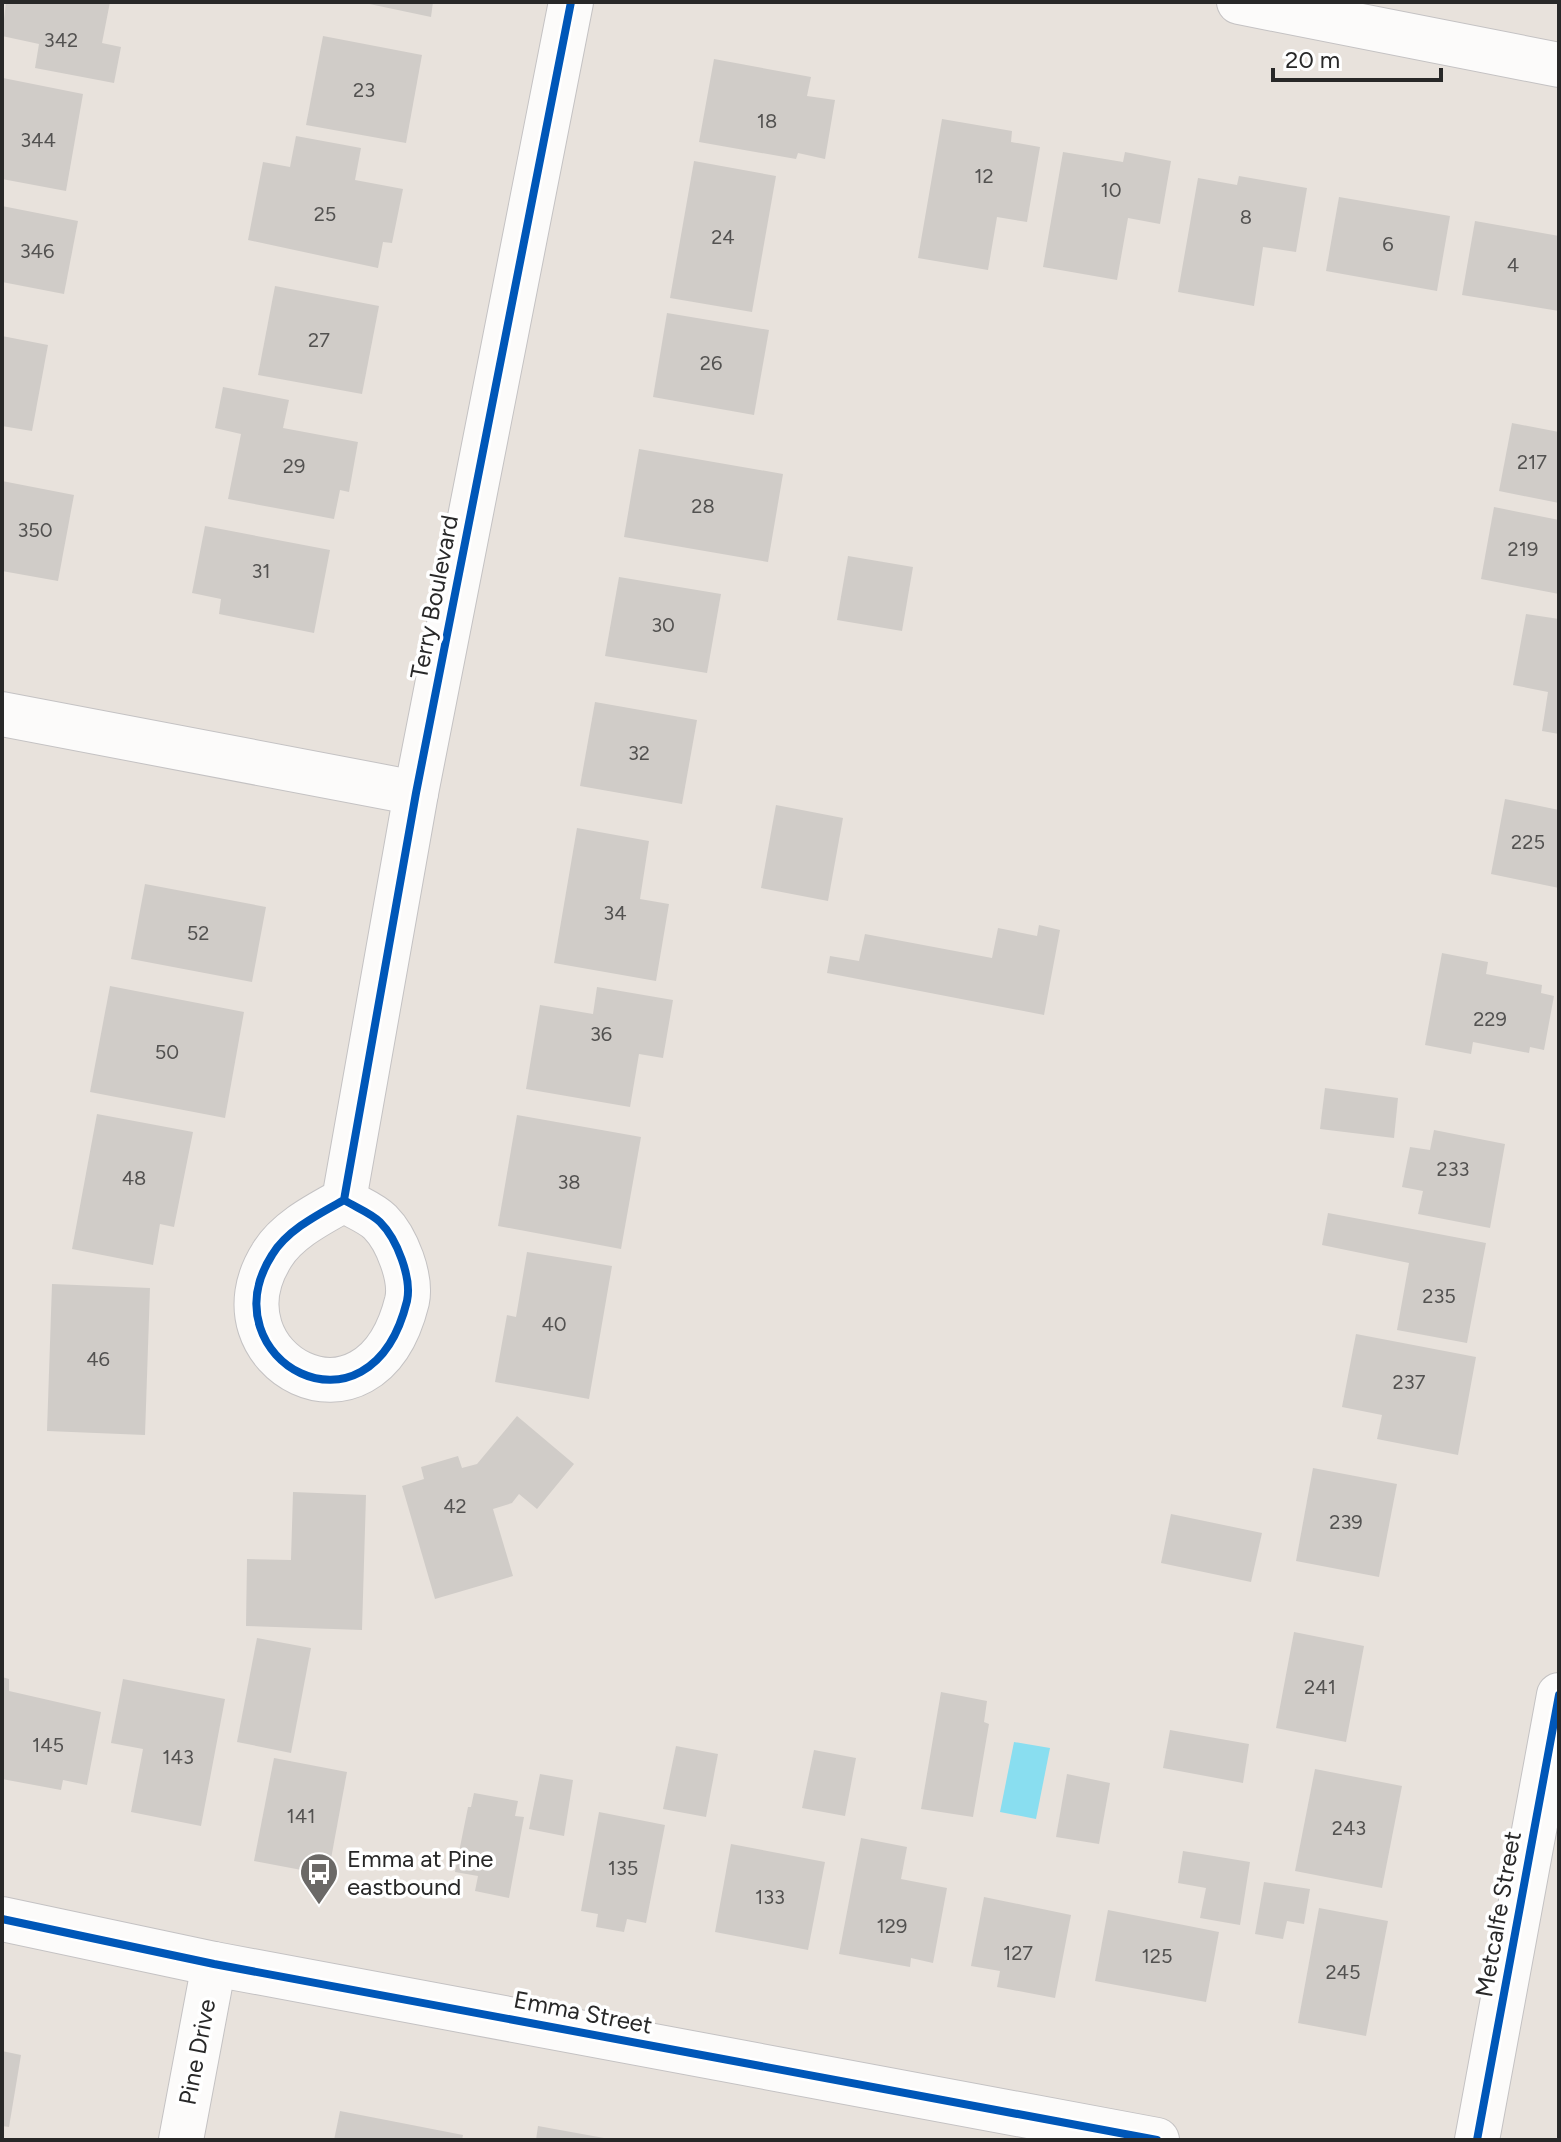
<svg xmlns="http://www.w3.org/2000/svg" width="1561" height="2142" font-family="Figtree,sans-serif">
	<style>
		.water { fill: #89def0 }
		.building { fill: #d0ccc8 }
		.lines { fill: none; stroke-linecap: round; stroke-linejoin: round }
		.minor-casing { stroke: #c4c2c3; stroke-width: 46 }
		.minor { stroke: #fcfbfa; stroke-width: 44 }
		.cycleway-casing { stroke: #fff; stroke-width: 13 }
		.cycleway { stroke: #0057b8; stroke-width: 8 }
		.labels { text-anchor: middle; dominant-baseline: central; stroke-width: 7; stroke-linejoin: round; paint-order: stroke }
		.number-label { font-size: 20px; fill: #535251 }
		.street-label { font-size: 24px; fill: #282828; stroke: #fff }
		.poi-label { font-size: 24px; fill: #282828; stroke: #fff; text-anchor: start }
	</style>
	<rect width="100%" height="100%" fill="#e8e2dc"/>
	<!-- water -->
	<polygon class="water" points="1014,1742 1050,1748 1036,1819 1000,1812"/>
	<!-- building -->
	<g class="building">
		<polygon points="6,2 110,2 102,43 121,47 114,83 35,68 39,44 2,36"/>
		<polygon points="360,2 433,2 431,17"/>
		<polygon points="323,36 422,55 406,143 306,125"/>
		<polygon points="714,59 811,77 807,96 835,100 825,159 798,153 796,159 699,142"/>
		<polygon points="3,78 83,94 66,191 2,179"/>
		<polygon points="942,119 1012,131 1011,142 1040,147 1027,222 997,217 988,270 918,258"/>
		<polygon points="296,136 361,148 355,180 403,189 392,243 383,242 378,268 248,240 263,162 290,167"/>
		<polygon points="1063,152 1123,162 1125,152 1171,161 1160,224 1128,218 1117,280 1043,267"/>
		<polygon points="694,161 776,176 752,312 670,298"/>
		<polygon points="1239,176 1307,188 1296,252 1263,247 1254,306 1178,292 1198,178 1237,185"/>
		<polygon points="1339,197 1450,216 1437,291 1326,271"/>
		<polygon points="2,206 78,221 64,294 2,282"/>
		<polygon points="1475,221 1559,236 1559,311 1462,295"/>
		<polygon points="275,286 379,306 362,394 258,375"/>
		<polygon points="667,313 769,330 754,415 653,397"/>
		<polygon points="2,336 48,345 32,431 2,426"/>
		<polygon points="223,387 289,400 283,428 358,442 349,492 340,490 334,519 228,499 241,434 215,428"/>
		<polygon points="1512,423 1559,432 1559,503 1499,491"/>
		<polygon points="639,449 783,474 768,562 624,537"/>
		<polygon points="2,481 74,495 58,581 2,571"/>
		<polygon points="1494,507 1559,520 1559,594 1481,579"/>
		<polygon points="205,526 330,550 314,633 219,614 221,599 192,593"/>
		<polygon points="848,556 913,567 902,631 837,620"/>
		<polygon points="619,577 721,594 707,673 605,656"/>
		<polygon points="1526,614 1559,619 1559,734 1542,731 1548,692 1513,685"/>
		<polygon points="595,702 697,720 682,804 580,786"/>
		<polygon points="1505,799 1559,810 1559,888 1491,874"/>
		<polygon points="776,805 843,818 828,901 761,888"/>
		<polygon points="577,828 649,841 640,899 669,904 656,981 554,963"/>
		<polygon points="145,884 266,907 252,982 131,959"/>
		<polygon points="1039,925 1060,930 1044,1015 827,973 830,956 859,961 865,934 992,958 998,928 1037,936"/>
		<polygon points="1442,953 1488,962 1486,974 1542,985 1541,993 1554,996 1544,1050 1530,1047 1529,1053 1473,1042 1471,1054 1425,1045"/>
		<polygon points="110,986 244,1012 225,1118 90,1092"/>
		<polygon points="597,987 673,1000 663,1058 639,1054 630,1107 526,1089 540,1005 593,1014"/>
		<polygon points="1325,1088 1398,1098 1394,1138 1320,1129"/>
		<polygon points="97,1114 193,1132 174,1227 160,1224 153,1265 72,1249"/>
		<polygon points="517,1115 641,1137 621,1249 498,1226"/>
		<polygon points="1434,1130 1505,1144 1490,1228 1418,1214 1423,1191 1402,1187 1410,1147 1430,1150"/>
		<polygon points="1328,1213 1486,1243 1467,1343 1397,1330 1409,1263 1322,1245"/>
		<polygon points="527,1252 612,1266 589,1399 495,1382 507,1315 516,1317"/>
		<polygon points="52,1284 150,1288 145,1435 47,1431"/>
		<polygon points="1356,1334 1476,1357 1458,1455 1377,1439 1382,1415 1342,1407"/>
		<polygon points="517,1416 574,1464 537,1509 519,1494 512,1503 493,1509 513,1576 435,1599 402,1486 424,1479 421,1467 458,1456 462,1468 477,1464"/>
		<polygon points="1313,1468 1397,1484 1379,1577 1296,1561"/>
		<polygon points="293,1492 366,1495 362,1630 246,1626 247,1559 291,1560"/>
		<polygon points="1171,1514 1262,1533 1251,1582 1161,1563"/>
		<polygon points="1294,1632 1364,1646 1346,1742 1276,1728"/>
		<polygon points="257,1638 311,1648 291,1753 237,1742"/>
		<polygon points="2,1677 9,1679 9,1691 101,1712 87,1785 63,1780 61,1790 2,1779"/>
		<polygon points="123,1679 225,1699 201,1826 131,1812 143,1749 111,1743"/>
		<polygon points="941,1692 987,1701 984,1722 989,1724 973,1817 921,1809"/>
		<polygon points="1170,1730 1249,1744 1243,1783 1163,1768"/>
		<polygon points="676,1746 718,1754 706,1817 663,1809"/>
		<polygon points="814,1750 856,1758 845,1816 802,1808"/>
		<polygon points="274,1758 347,1772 328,1875 254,1861"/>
		<polygon points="1315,1769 1402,1786 1382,1888 1295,1871"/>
		<polygon points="540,1774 573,1780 564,1836 529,1829"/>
		<polygon points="1067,1774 1110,1783 1099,1844 1056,1837"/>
		<polygon points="474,1793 518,1801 515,1816 524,1817 509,1898 475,1891 478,1876 455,1872 468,1807 471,1807"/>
		<polygon points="599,1812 665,1825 646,1923 627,1919 624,1932 596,1927 598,1914 581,1911"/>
		<polygon points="861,1838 907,1847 901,1879 947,1888 933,1963 911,1958 910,1967 839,1954"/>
		<polygon points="731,1844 825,1862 808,1950 715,1932"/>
		<polygon points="1183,1851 1250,1862 1240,1925 1200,1918 1206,1888 1178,1883"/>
		<polygon points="1264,1882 1310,1889 1304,1924 1287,1921 1283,1939 1255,1934"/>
		<polygon points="984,1897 1071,1915 1055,1998 997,1987 1000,1971 971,1966"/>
		<polygon points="1319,1908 1388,1921 1366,2036 1298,2023"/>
		<polygon points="1108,1910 1219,1932 1206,2002 1095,1981"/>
		<polygon points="2,2051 21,2055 9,2127 2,2126"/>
		<polygon points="340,2111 463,2135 462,2140 334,2140"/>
		<polygon points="538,2126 604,2138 604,2140 536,2140"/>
	</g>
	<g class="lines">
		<defs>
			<g id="minor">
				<polyline points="1239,2 1559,65"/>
				<polyline points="2,714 416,793"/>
				<path d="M344 1200C355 1207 371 1213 380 1222 397 1239 412 1278 407 1301 370 1451 206 1359 272 1255 287 1230 319 1214 344 1200L416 793 571 2"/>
				<polyline points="2,1919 214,1964 1157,2140"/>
				<polyline points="181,2140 214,1964"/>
				<polyline points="1477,2140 1559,1695"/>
			</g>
		</defs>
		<!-- minor casing -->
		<use href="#minor" class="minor-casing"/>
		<!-- minor -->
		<use href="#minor" class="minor"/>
		<defs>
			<g id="cycleway">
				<path d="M344 1200C355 1207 371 1213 380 1222 397 1239 412 1278 407 1301 370 1451 206 1359 272 1255 287 1230 319 1214 344 1200L416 793 571 2"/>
				<polyline points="2,1919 214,1964 1157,2140"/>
				<polyline points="1477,2140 1559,1695"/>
			</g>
		</defs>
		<!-- cycleway casing -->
		<use href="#cycleway" class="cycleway-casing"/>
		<!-- cycleway -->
		<use href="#cycleway" class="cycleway"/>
	</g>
	<!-- icons -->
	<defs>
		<symbol id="bus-pin" viewBox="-11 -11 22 30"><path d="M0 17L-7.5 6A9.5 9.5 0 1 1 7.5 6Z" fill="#6b6967" stroke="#fff"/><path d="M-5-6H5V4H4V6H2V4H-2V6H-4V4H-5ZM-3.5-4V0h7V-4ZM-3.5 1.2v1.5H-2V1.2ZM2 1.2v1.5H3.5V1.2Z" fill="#fff"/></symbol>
	</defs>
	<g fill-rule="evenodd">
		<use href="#bus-pin" x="297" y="1850" width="44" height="60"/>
	</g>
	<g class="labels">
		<!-- number labels -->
		<g class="number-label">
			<text x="61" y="40">342</text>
			<text x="364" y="90">23</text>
			<text x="767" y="121">18</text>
			<text x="38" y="140">344</text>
			<text x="984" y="176">12</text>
			<text x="1111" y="190">10</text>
			<text x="325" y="214">25</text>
			<text x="1246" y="217">8</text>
			<text x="723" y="237">24</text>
			<text x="1388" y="244">6</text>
			<text x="37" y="251">346</text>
			<text x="1513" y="265">4</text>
			<text x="319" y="340">27</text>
			<text x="711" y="363">26</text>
			<text x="1532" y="462">217</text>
			<text x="294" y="466">29</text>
			<text x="703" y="506">28</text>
			<text x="35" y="530">350</text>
			<text x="1523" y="549">219</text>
			<text x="261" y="571">31</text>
			<text x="663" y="625">30</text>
			<text x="639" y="753">32</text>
			<text x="1528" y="842">225</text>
			<text x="615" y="913">34</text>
			<text x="198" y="933">52</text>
			<text x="1490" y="1019">229</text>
			<text x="601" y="1034">36</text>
			<text x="167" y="1052">50</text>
			<text x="1453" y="1169">233</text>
			<text x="134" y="1178">48</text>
			<text x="569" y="1182">38</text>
			<text x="1439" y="1296">235</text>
			<text x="554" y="1324">40</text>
			<text x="98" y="1359">46</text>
			<text x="1409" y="1382">237</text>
			<text x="455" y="1506">42</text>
			<text x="1346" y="1522">239</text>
			<text x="1320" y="1687">241</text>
			<text x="48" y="1745">145</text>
			<text x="178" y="1757">143</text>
			<text x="301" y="1816">141</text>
			<text x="1349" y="1828">243</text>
			<text x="623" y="1868">135</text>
			<text x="770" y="1897">133</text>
			<text x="892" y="1926">129</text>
			<text x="1018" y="1953">127</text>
			<text x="1157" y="1956">125</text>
			<text x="1343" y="1972">245</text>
		</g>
		<!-- street labels -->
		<g class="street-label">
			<text transform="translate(434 597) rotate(-79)">Terry Boulevard</text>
			<text transform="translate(1498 1914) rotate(-80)">Metcalfe Street</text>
			<text transform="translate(583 2012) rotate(11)">Emma Street</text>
			<text transform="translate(197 2052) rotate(-79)">Pine Drive</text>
		</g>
		<!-- poi labels -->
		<g class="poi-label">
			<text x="347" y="1858">Emma at Pine<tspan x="347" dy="28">eastbound</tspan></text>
		</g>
	</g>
	<!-- border -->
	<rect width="1561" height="2142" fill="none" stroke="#282828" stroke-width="8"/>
	<!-- scale -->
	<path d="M1273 68v12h168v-12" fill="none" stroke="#282828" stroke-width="4"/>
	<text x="1285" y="68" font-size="24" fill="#282828" stroke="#ffffff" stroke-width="6" paint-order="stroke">20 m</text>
</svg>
